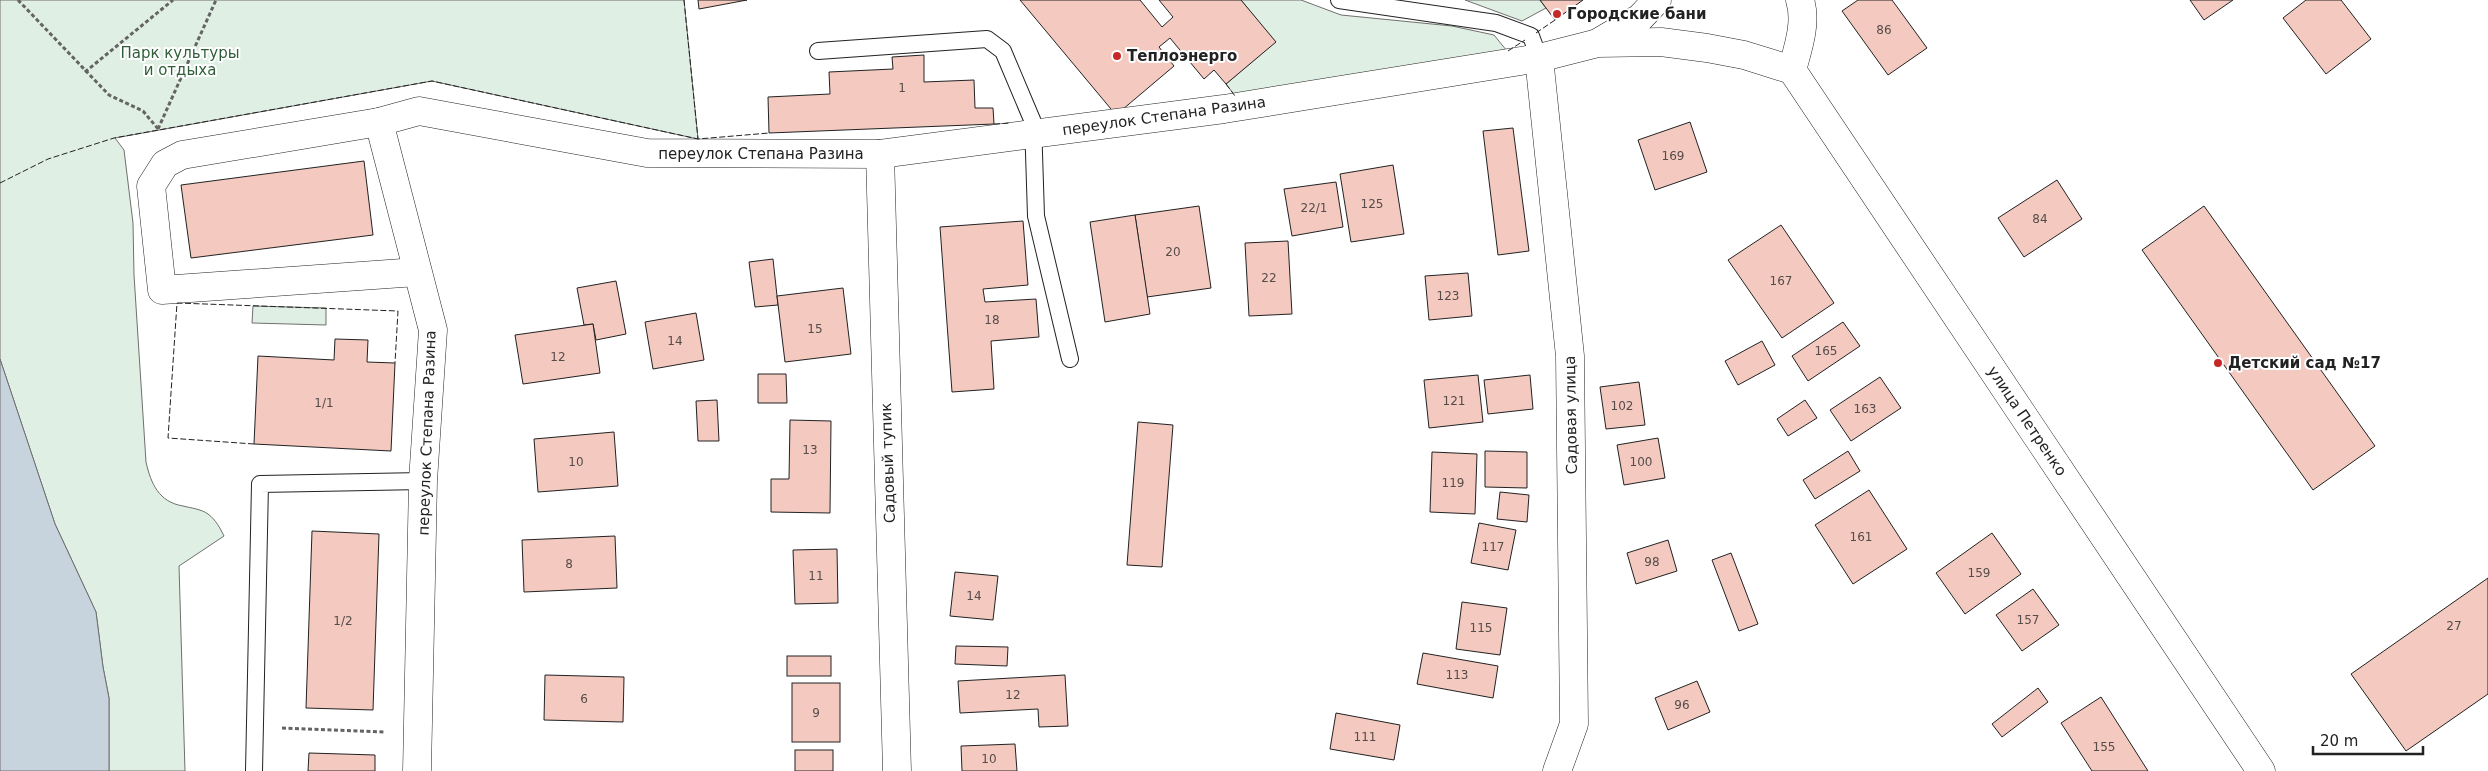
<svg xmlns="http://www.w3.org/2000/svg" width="2488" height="771" font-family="'DejaVu Sans',sans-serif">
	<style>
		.green { fill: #e0efe3; stroke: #6f6f6f }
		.water { fill: #c7d3dd; stroke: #6f6f6f }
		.building { fill: #f3c9c0; stroke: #222 }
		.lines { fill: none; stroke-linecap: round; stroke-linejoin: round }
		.service-casing { stroke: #222; stroke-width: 18 }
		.minor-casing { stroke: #222; stroke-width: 29 }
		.path { stroke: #646464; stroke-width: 3; stroke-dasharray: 4 2.5; stroke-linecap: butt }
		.service { stroke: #fff; stroke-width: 16 }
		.minor { stroke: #fff; stroke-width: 28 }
		.fence { stroke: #222; stroke-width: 1; stroke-dasharray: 6 2.5; stroke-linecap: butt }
		.poi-dot { fill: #c62828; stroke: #fff; stroke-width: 2 }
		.labels { text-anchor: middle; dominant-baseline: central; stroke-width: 4; stroke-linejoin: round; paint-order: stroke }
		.number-label { font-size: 12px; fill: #564c4a }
		.poi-label { font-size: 15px; font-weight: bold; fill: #222; stroke: #fff; text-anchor: start }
		.park-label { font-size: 15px; fill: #2f5e38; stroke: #fff }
		.street-label { font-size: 15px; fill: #222; stroke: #fff }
	</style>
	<rect width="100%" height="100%" fill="#fff"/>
	<!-- green -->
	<g class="green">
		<path d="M0 0H684L698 139 432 81 115 138 124 150 133 223 134 275 146 462C151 484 159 502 183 506 191 508 201 509 208 514 216 520 220 528 224 536L179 566 185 771H109V698L103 667 96 612 55 524 0 359Z"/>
		<polygon points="1241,0 1301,0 1341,15 1452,26 1494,35 1507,51 1236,97 1226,84 1275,42"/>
		<polygon points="1465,0 1540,0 1546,8 1522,21"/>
		<polygon points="253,306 326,308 326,325 252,323"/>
	</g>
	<!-- water -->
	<polygon class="water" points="0,359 55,524 96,612 103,667 109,698 109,771 0,771"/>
	<!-- building -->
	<g class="building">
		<polygon points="698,0 747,0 699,9"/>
		<polygon points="1020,0 1140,0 1162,27 1173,17 1159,0 1241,0 1276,42 1226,84 1214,70 1204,79 1170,38 1159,47 1174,66 1116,115"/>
		<polygon points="1540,0 1583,0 1555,20"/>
		<polygon points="1858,0 1892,0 1927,48 1888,75 1842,11"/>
		<polygon points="2190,0 2233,0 2204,20"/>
		<polygon points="2306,0 2341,0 2371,39 2326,74 2283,18"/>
		<polygon points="924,55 924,82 974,80 975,108 993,108 994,124 769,133 768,97 830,94 829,72 893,69 892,57"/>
		<polygon points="1690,122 1707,172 1655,190 1638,140"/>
		<polygon points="1513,128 1529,251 1498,255 1483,131"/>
		<polygon points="364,161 373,235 191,258 181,185"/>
		<polygon points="1393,165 1404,234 1351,242 1340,174"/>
		<polygon points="2057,180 2082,219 2024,257 1998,218"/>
		<polygon points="1336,182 1343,227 1292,236 1284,189"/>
		<polygon points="1199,206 1211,288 1147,297 1135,215"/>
		<polygon points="2204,206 2375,446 2313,490 2142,250"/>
		<polygon points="1135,215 1150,314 1105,322 1090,222"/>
		<polygon points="1023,221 1028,285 983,289 985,302 1036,299 1039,337 991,341 994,389 952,392 940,227"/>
		<polygon points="1781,225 1834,303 1782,338 1728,260"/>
		<polygon points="1288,241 1292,314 1249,316 1245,243"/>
		<polygon points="773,259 778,305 755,307 749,262"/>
		<polygon points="1468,273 1472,316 1429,320 1425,276"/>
		<polygon points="616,281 626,334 596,340 593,324 584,325 577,288"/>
		<polygon points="843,288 851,354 785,362 777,296"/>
		<polygon points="696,313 704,360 653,369 645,322"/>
		<polygon points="1843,322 1860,346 1808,381 1792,356"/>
		<polygon points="593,324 600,373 523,384 515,335"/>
		<polygon points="335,339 368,340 367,362 395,363 391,451 254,444 258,356 334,360"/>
		<polygon points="1762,341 1775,365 1738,385 1725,361"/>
		<polygon points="758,374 786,374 787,403 758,403"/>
		<polygon points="1478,375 1483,422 1429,428 1424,380"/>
		<polygon points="1530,375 1533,409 1488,414 1484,380"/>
		<polygon points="1880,377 1901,408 1851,441 1830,410"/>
		<polygon points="1639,382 1645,425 1606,429 1600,387"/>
		<polygon points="717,400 719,441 698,441 696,401"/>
		<polygon points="1805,400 1817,418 1788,436 1777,419"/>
		<polygon points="790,420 831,421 830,513 771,512 771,479 789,479"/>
		<polygon points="1138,422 1173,425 1162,567 1127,565"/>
		<polygon points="614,432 618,486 538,492 534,439"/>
		<polygon points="1658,438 1665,478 1624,485 1617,445"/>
		<polygon points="1485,451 1527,452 1527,488 1485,487"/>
		<polygon points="1848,451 1860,471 1815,499 1803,480"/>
		<polygon points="1432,452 1477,454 1475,514 1430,512"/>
		<polygon points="1869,490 1907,549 1853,584 1815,525"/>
		<polygon points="1500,492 1529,495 1527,522 1497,519"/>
		<polygon points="1479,523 1516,530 1508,570 1471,563"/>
		<polygon points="312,531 379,534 373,710 306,708"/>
		<polygon points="1992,533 2021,574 1965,614 1936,573"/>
		<polygon points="615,536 617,588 524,592 522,540"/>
		<polygon points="1668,540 1677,571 1636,584 1627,553"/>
		<polygon points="837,549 838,603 795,604 793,550"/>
		<polygon points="1731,553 1758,624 1739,631 1712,560"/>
		<polygon points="955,572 998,576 993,620 950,616"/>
		<polygon points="2488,578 2488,694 2406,751 2351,674"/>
		<polygon points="2033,589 2059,625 2022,651 1996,615"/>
		<polygon points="1462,602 1507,608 1500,655 1456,649"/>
		<polygon points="956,646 1008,647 1007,666 955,664"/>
		<polygon points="1423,653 1498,666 1493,698 1417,684"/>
		<rect x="787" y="656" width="44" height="20"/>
		<polygon points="545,675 624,677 623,722 544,720"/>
		<polygon points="1065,675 1068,726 1039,727 1038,709 960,713 958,681"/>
		<polygon points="1697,681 1710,712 1668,730 1655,698"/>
		<rect x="792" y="683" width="48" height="59"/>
		<polygon points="2038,688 2048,702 2002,737 1992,724"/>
		<polygon points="2101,697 2148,771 2092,771 2061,723"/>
		<polygon points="1336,713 1400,725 1394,760 1330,749"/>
		<polygon points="1015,744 1017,771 962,771 961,746"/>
		<rect x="795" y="750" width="38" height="21"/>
		<polygon points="309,753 375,755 375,771 308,771"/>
	</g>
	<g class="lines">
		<defs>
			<g id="service">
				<polyline points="1339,0 1496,23 1531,36 1539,58"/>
				<polyline points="818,51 987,39 1003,51 1033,122 1036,216 1070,359"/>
				<polyline points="254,771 260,484 423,481"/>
			</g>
			<g id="minor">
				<polyline points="1599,42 1640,18 1657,0"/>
				<polyline points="1539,58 1570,356 1574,724 1557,771"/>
				<polyline points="1792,70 2261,771"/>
				<path d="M1792 70C1798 48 1807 23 1800 0"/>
				<polyline points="379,122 182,155 165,164 151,186 162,290 417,272"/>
				<polyline points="880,154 897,771"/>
				<polyline points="417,771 423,481 433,330 379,122 419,111 647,153 880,154 1224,109 1539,58 1598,43 1661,42 1707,48 1744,55 1792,70"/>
			</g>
		</defs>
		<!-- service casing -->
		<use href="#service" class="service-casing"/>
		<!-- minor casing -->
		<use href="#minor" class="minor-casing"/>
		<!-- path -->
		<g class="path">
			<polyline points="18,0 109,95 143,111 159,130"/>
			<polyline points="85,72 173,0"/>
			<polyline points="158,129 216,0"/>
			<polyline points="282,728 385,732"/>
		</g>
		<!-- service -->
		<use href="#service" class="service"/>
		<!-- minor -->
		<use href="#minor" class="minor"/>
		<!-- fence -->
		<g class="fence">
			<polyline points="684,0 698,139"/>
			<polyline points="1536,33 1555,20"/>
			<polyline points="1508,51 1525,40"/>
			<polyline points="1226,84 1235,96"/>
			<polyline points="994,124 1011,123"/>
			<polyline points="0,183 48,159 114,138 432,81 698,139 769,133"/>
			<polyline points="254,444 168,438 177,303 398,311 395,363"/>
		</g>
	</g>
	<!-- markers -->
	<g class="poi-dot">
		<circle cx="1557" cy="14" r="5"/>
		<circle cx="1117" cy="56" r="5"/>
		<circle cx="2218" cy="363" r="5"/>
	</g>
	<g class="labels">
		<!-- number labels -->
		<g class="number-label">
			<text x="1884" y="30">86</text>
			<text x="902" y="88">1</text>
			<text x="1673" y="156">169</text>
			<text x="1372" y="204">125</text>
			<text x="1314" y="208">22/1</text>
			<text x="2040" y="219">84</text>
			<text x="1173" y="252">20</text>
			<text x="1269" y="278">22</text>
			<text x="1781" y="281">167</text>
			<text x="1448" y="296">123</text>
			<text x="992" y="320">18</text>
			<text x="815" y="329">15</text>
			<text x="675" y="341">14</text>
			<text x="1826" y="351">165</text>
			<text x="558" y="357">12</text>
			<text x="1454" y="401">121</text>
			<text x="324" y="403">1/1</text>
			<text x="1622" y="406">102</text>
			<text x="1865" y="409">163</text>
			<text x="810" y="450">13</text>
			<text x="576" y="462">10</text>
			<text x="1641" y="462">100</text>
			<text x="1453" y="483">119</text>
			<text x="1861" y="537">161</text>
			<text x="1493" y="547">117</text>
			<text x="1652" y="562">98</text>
			<text x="569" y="564">8</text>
			<text x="1979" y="573">159</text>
			<text x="816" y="576">11</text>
			<text x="974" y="596">14</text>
			<text x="2028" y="620">157</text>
			<text x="343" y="621">1/2</text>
			<text x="2454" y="626">27</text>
			<text x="1481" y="628">115</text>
			<text x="1457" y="675">113</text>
			<text x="1013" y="695">12</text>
			<text x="584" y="699">6</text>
			<text x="1682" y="705">96</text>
			<text x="816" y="713">9</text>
			<text x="1365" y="737">111</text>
			<text x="2104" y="747">155</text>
			<text x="989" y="759">10</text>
		</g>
		<!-- poi labels -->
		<g class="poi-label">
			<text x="1567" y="14">Городские бани</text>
			<text x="1127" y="56">Теплоэнерго</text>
			<text x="2228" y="363">Детский сад №17</text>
		</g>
		<!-- park labels -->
		<g class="park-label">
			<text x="180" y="53">Парк культуры<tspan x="180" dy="17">и отдыха</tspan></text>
		</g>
		<!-- street labels -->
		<g class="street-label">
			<text transform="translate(1164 116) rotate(-8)">переулок Степана Разина</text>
			<text x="761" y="154">переулок Степана Разина</text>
			<text transform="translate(1571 415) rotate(-91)">Садовая улица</text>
			<text transform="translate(2027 421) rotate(56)">улица Петренко</text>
			<text transform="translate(427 433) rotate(-88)">переулок Степана Разина</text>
			<text transform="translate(888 463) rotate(-92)">Садовый тупик</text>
		</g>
	</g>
	<!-- scale -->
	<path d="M2313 746v8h110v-8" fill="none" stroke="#222222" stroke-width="2.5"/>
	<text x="2320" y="746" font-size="15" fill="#222222" stroke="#ffffff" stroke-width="4" paint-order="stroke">20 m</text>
</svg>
